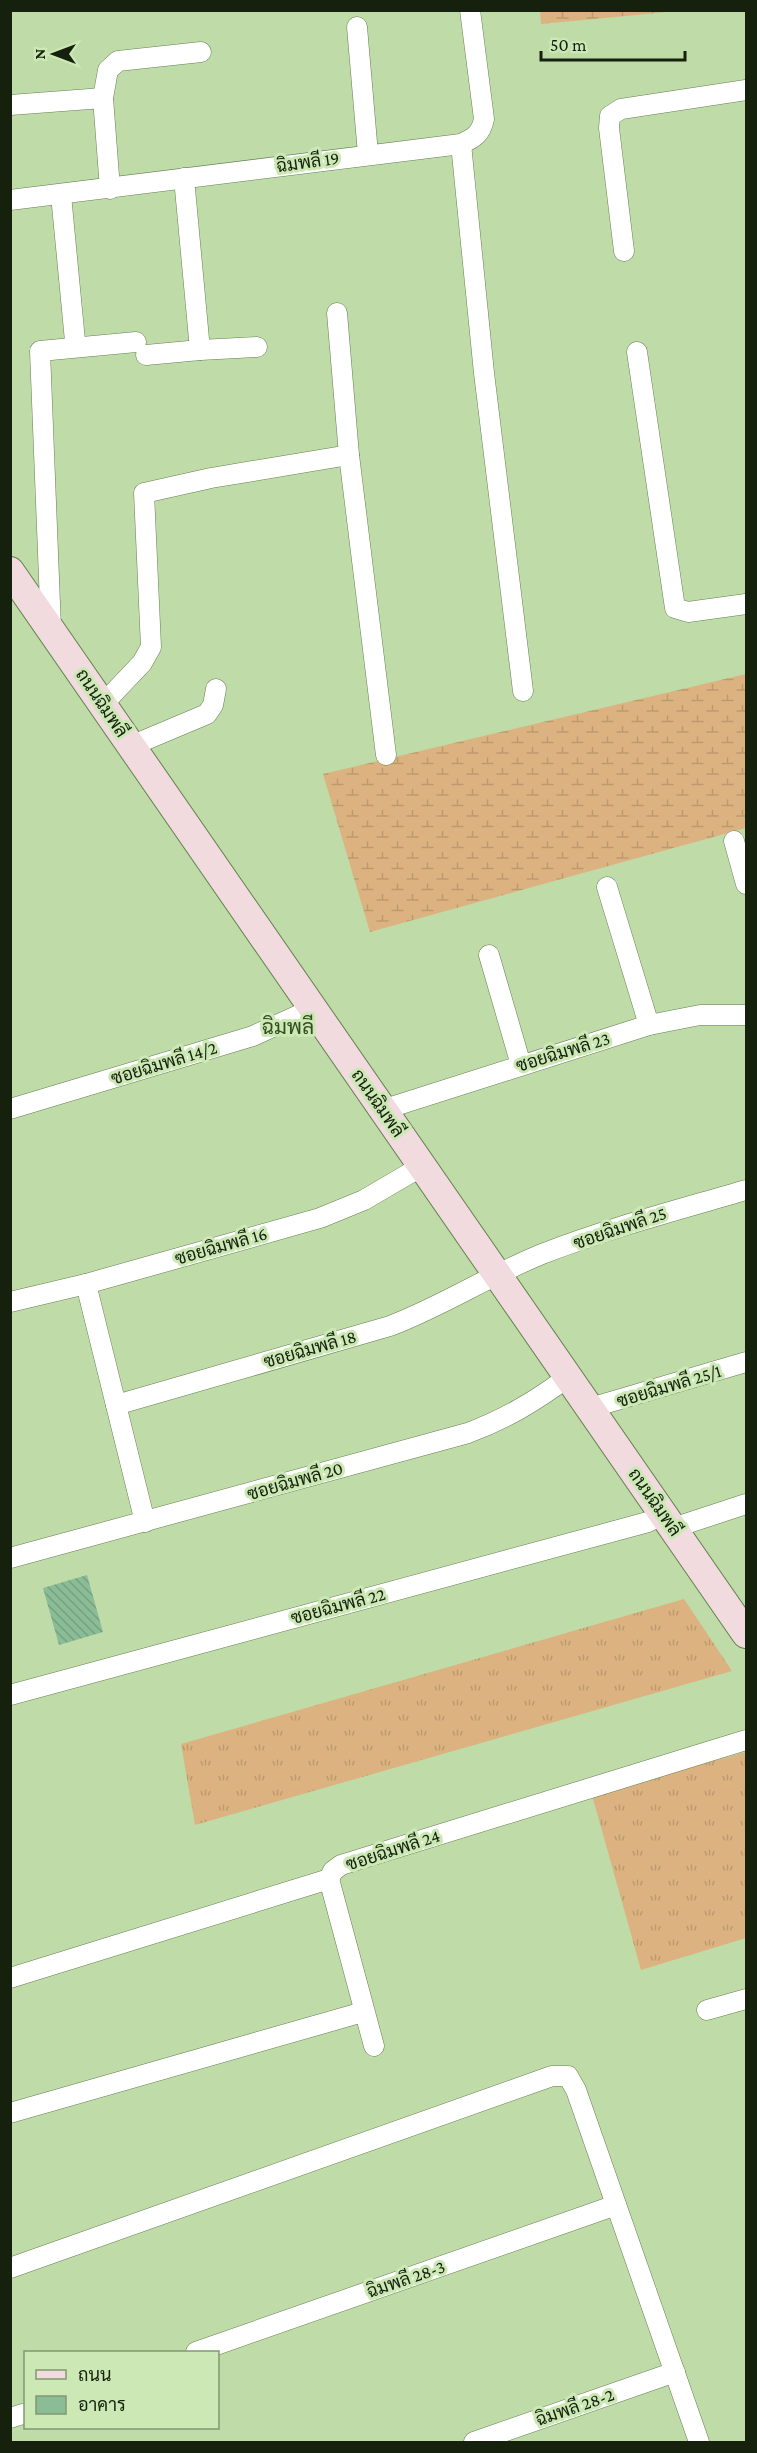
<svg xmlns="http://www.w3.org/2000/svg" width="757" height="2453" font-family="'Crimson Pro',Sarabun,serif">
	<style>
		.grass { fill: url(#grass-tufts) }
		.wetland { fill: url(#wetland-marsh) }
		.building { fill: url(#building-back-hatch) }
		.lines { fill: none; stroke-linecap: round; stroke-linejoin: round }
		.street-casing { stroke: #668051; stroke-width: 21 }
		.secondary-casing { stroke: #668051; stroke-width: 30 }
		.street { stroke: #fff; stroke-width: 20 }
		.secondary { stroke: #f2dbde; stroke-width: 28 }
		.labels { text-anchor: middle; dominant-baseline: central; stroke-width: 6; stroke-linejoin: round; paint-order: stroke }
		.street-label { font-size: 18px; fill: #15200d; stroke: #cbe8b5 }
		.quarter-label { font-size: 21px; fill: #344c1f; stroke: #cbe8b5 }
	</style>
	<defs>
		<pattern id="grass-tufts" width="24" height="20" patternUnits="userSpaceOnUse" patternTransform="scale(1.5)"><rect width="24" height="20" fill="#dcb380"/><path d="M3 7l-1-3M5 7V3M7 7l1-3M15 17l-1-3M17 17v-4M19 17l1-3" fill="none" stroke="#bc9a6d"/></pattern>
		<pattern id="wetland-marsh" width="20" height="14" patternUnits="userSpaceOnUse" patternTransform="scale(1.5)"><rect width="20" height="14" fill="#dcb380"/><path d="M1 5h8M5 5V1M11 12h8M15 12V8" fill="none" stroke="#bc9a6d"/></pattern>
		<pattern id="building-back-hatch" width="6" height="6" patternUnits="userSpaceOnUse" patternTransform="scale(1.5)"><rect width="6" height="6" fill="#8abc96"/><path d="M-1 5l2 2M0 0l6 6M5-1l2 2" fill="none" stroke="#76a180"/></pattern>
	</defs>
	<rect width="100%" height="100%" fill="#bedba8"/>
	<!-- grass -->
	<g class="grass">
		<polygon points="684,1599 732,1671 195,1825 181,1744"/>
		<polygon points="746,1752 746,1938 641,1970 592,1795"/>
	</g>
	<!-- wetland -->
	<g class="wetland">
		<polygon points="540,10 678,10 678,11 541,24"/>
		<polygon points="746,674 746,828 370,932 323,774"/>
	</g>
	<!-- building -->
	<polygon class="building" points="87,1575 103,1632 59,1645 43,1588"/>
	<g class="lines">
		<defs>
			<g id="street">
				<polyline points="357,27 368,154"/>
				<polyline points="103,98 108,70 118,61 201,52"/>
				<polyline points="10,105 103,98 110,189"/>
				<polyline points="461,144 484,373 523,691"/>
				<polyline points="184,178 200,350 257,347"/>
				<polyline points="61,195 75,341"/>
				<path d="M10 200 461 144C474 138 481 134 484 119L470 10"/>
				<polyline points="624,251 609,128 610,116 621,109 746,90"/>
				<polyline points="337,313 349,455 386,755"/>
				<polyline points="637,352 675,608 688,612 746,604"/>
				<polyline points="146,355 200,350"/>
				<polyline points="51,629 40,351 136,342"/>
				<polyline points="103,704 142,663 151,647 144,493 211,478 349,455"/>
				<polyline points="131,746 207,714 213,705 216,689"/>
				<polyline points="734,841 746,884"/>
				<polyline points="607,887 649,1025"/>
				<polyline points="489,955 521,1065"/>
				<polyline points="10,1109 253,1036 314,1008"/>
				<polyline points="382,1110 649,1025 700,1015 746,1015"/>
				<polyline points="86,1284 145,1522"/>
				<polyline points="10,1302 86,1284 320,1218 364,1200 422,1166"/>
				<path d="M116 1405 390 1326C443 1306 490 1275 542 1254 609 1228 678 1210 746 1190"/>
				<polyline points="590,1408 746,1362"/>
				<polyline points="673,1528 746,1504"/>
				<path d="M10 1558 468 1433C507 1418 534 1402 568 1377"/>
				<polyline points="10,1695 648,1522 663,1514"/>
				<polyline points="329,1879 374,2046"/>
				<polyline points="10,1978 329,1879 333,1871 341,1865 746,1740"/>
				<polyline points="707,2010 746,1999"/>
				<polyline points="10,2113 363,2012"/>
				<polyline points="10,2268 552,2076 568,2076 576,2090 699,2442"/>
				<polyline points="196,2352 616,2205"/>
				<polyline points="10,2418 26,2413"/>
				<polyline points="474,2442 675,2372"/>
			</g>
			<polyline id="secondary" points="10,571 746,1634"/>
		</defs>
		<!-- street casing -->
		<use href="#street" class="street-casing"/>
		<!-- secondary casing -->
		<use href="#secondary" class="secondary-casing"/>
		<!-- street -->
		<use href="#street" class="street"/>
		<!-- secondary -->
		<use href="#secondary" class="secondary"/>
	</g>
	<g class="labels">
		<!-- street labels -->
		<g class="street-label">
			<text transform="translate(308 162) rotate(-8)">ฉิมพลี 19</text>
			<text transform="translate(102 703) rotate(56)">ถนนฉิมพลี</text>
			<text transform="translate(563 1052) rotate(-17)">ซอยฉิมพลี 23</text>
			<text transform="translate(164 1063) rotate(-17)">ซอยฉิมพลี 14/2</text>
			<text transform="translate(378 1103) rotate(55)">ถนนฉิมพลี</text>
			<text transform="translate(620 1228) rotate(-19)">ซอยฉิมพลี 25</text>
			<text transform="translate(221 1246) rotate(-16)">ซอยฉิมพลี 16</text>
			<text transform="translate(310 1349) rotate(-16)">ซอยฉิมพลี 18</text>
			<text transform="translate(669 1386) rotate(-17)">ซอยฉิมพลี 25/1</text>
			<text transform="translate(295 1481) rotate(-16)">ซอยฉิมพลี 20</text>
			<text transform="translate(655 1502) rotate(55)">ถนนฉิมพลี</text>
			<text transform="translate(338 1606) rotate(-15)">ซอยฉิมพลี 22</text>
			<text transform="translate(393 1850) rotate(-18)">ซอยฉิมพลี 24</text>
			<text transform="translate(406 2279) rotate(-19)">ฉิมพลี 28-3</text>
			<text transform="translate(575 2407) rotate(-19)">ฉิมพลี 28-2</text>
		</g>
		<!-- quarter labels -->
		<g class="quarter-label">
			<text x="288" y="1027">ฉิมพลี</text>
		</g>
	</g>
	<!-- border -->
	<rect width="757" height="2453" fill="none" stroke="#15200d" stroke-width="24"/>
	<!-- legend -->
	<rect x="24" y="2351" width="195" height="78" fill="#cbe8b5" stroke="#829872" stroke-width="1.5"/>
	<rect x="36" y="2370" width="30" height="9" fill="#f2dbde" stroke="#829872" stroke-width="1.5"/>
	<text x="78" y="2381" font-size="18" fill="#15200d">ถนน</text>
	<rect x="36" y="2396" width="30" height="18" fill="#8abc96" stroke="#829872" stroke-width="1.5"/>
	<text x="78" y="2411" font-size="18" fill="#15200d">อาคาร</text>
	<!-- north arrow -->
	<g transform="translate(54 54) rotate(270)" stroke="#cbe8b5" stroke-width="4.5" paint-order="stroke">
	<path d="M0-4.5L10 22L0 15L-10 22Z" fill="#15200d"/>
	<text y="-9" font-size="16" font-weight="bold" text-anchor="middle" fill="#15200d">N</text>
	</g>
	<!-- scale -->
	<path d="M541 51v9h144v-9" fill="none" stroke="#15200d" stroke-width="3"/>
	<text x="550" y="51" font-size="18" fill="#15200d" stroke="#cbe8b5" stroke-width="4.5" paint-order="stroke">50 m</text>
</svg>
